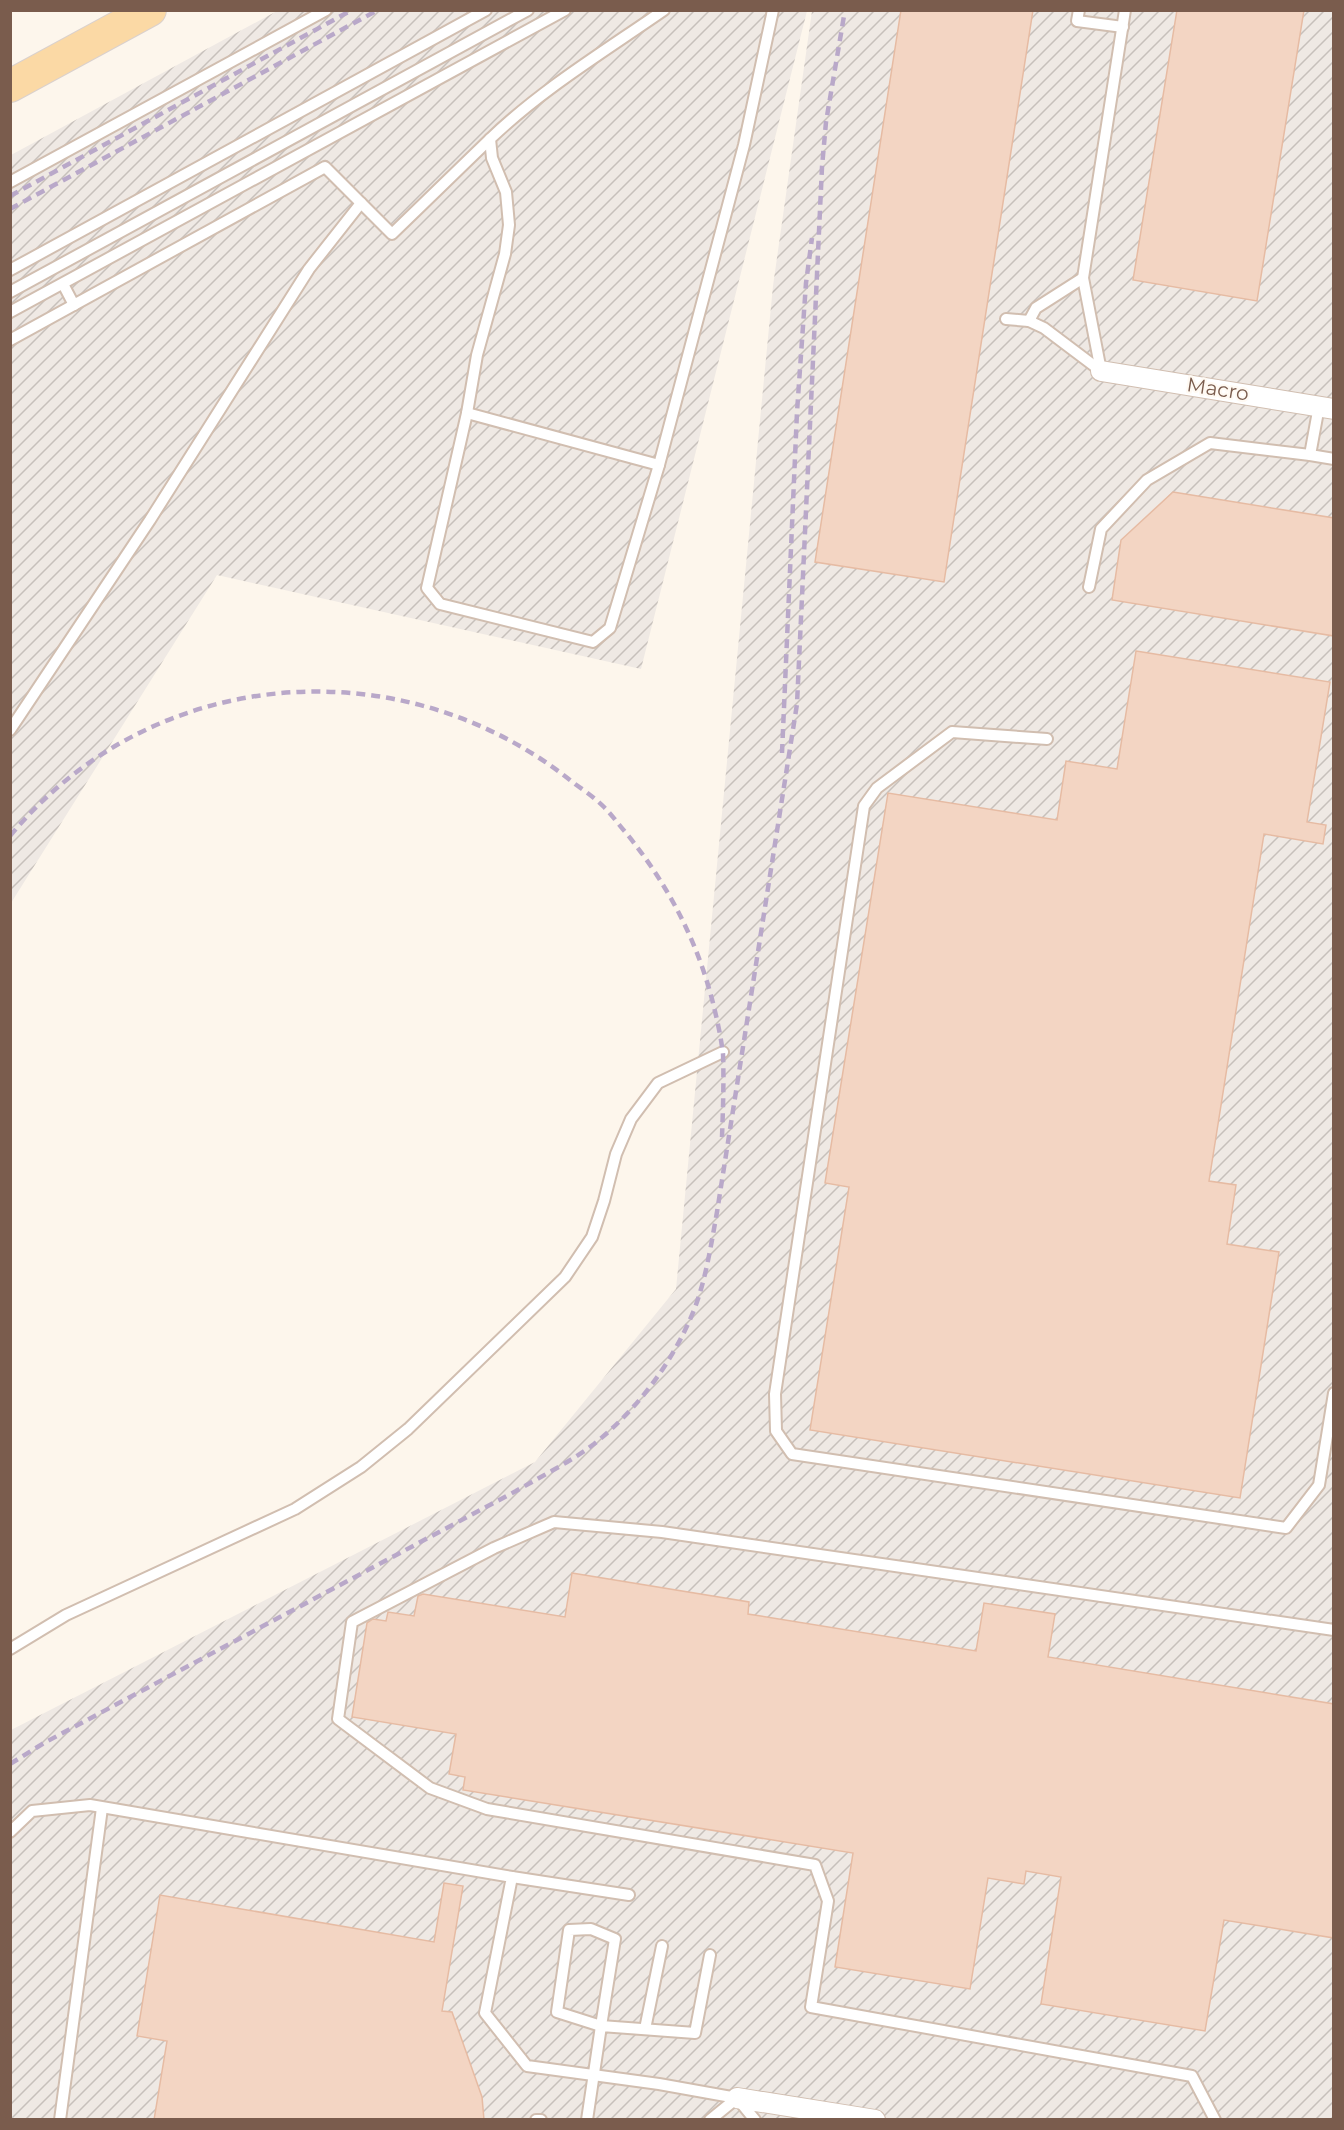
<svg xmlns="http://www.w3.org/2000/svg" width="1344" height="2130" font-family="Montserrat,sans-serif">
	<style>
		.industrial { fill: url(#industrial-furrows) }
		.building { fill: #f3d5c3; stroke: #e6bba3; stroke-width: 1.5 }
		.lines { fill: none; stroke-linecap: round; stroke-linejoin: round }
		.lane-casing { stroke: #d1beb0; stroke-width: 14 }
		.street-casing { stroke: #d1beb0; stroke-width: 22 }
		.primary-casing { stroke: #dad1cd; stroke-width: 34 }
		.lane { stroke: #fff; stroke-width: 10 }
		.street { stroke: #fff; stroke-width: 20 }
		.primary { stroke: #fbd9a5; stroke-width: 32 }
		.rail { stroke: #b9a8c9; stroke-width: 4.5; stroke-dasharray: 9 6; stroke-linecap: butt }
		.labels { text-anchor: middle; dominant-baseline: central; stroke-width: 4.5; stroke-linejoin: round; paint-order: stroke }
		.street-label { font-size: 20px; fill: #7a5c4d; stroke: #fffaf3 }
	</style>
	<defs>
		<pattern id="industrial-furrows" width="10" height="10" patternUnits="userSpaceOnUse" patternTransform="scale(1.5)"><rect width="10" height="10" fill="#efe9e4"/><path d="M-1 1l2-2M0 10L10 0M9 11l2-2" fill="none" stroke="#c7c0bb"/></pattern>
	</defs>
	<rect width="100%" height="100%" fill="#fdf6ec"/>
	<!-- industrial -->
	<g class="industrial">
		<polygon points="277,11 807,11 641,669 217,575 11,903 11,155"/>
		<polygon points="812,11 1333,11 1333,2119 11,2120 11,1730 535,1462 676,1289 773,286"/>
	</g>
	<!-- building -->
	<g class="building">
		<polygon points="901,10 1033,10 944,582 815,562"/>
		<polygon points="1177,10 1304,10 1257,301 1133,280"/>
		<polygon points="1173,492 1334,518 1334,636 1112,600 1121,540"/>
		<polygon points="1136,651 1330,682 1307,822 1326,825 1323,844 1264,834 1209,1181 1236,1185 1227,1244 1279,1252 1240,1498 810,1430 849,1187 825,1183 888,793 1057,820 1066,761 1117,769"/>
		<polygon points="572,1573 749,1602 748,1614 976,1651 984,1603 1055,1614 1048,1657 1334,1704 1334,1938 1224,1920 1205,2031 1041,2004 1061,1877 1026,1871 1024,1884 988,1878 970,1989 835,1967 853,1853 463,1790 465,1777 449,1774 456,1734 352,1717 367,1623 373,1619 386,1621 388,1612 414,1616 418,1596 423,1594 565,1617"/>
		<polygon points="444,1883 463,1886 442,2011 452,2012 482,2097 484,2120 154,2120 167,2041 137,2036 160,1895 434,1942"/>
	</g>
	<g class="lines">
		<defs>
			<g id="lane">
				<path d="M664 10C605 51 542 89 490 139L492 158 506 192 509 225 505 254 477 355 467 413 427 588 440 604 593 642 610 628 659 465 744 145 773 10"/>
				<polyline points="1079,10 1077,21 1123,27"/>
				<polyline points="10,182 326,10"/>
				<polyline points="10,270 486,10"/>
				<polyline points="1083,278 1036,308 1029,321 1044,328 1101,371"/>
				<polyline points="63,284 74,305"/>
				<polyline points="10,292 528,10"/>
				<polyline points="10,312 565,10"/>
				<polyline points="1006,319 1029,321"/>
				<polyline points="10,340 325,167 392,234 490,139"/>
				<polyline points="1101,371 1083,278 1125,10"/>
				<polyline points="1319,406 1310,455 1334,459"/>
				<polyline points="467,413 659,465"/>
				<polyline points="1089,587 1101,529 1147,480 1210,443 1310,455"/>
				<polyline points="10,730 150,520 309,269 361,203"/>
				<polyline points="1047,739 952,732 877,788 864,806 775,1394 776,1431 792,1454 1286,1528 1319,1485 1334,1393"/>
				<polyline points="10,1649 66,1615 295,1509 361,1467 408,1429 565,1277 592,1237 604,1201 616,1154 631,1119 658,1083 723,1052"/>
				<polyline points="10,1832 32,1811 90,1805 512,1877 485,2013 527,2066 659,2084 737,2098 755,2120"/>
				<polyline points="512,1877 629,1895"/>
				<polygon points="591,1929 615,1939 601,2026 557,2012 569,1930"/>
				<polyline points="645,2029 662,1946"/>
				<polyline points="60,2120 102,1808"/>
				<polyline points="536,2120 541,2120"/>
				<polyline points="587,2120 601,2026 695,2033 710,1955"/>
				<polyline points="710,2120 737,2098"/>
				<polyline points="1215,2120 1192,2076 811,2007 828,1901 815,1865 487,1809 430,1788 338,1719 352,1622 494,1548 554,1522 662,1532 1334,1630"/>
			</g>
			<g id="street">
				<polyline points="1101,371 1334,409"/>
				<polyline points="737,2098 875,2120"/>
			</g>
			<polyline id="primary" points="10,86 150,10"/>
		</defs>
		<!-- lane casing -->
		<use href="#lane" class="lane-casing"/>
		<!-- street casing -->
		<use href="#street" class="street-casing"/>
		<!-- primary casing -->
		<use href="#primary" class="primary-casing"/>
		<!-- lane -->
		<use href="#lane" class="lane"/>
		<!-- street -->
		<use href="#street" class="street"/>
		<!-- primary -->
		<use href="#primary" class="primary"/>
		<!-- rail -->
		<g class="rail">
			<polyline points="10,196 352,10"/>
			<polyline points="10,209 378,10"/>
			<polyline points="782,753 797,412 806,283 812,238"/>
			<path d="M10 836C153 663 404 645 575 784 585 791 595 798 604 807 612 815 619 825 627 834 668 885 697 940 713 1003 717 1019 721 1037 723 1054 724 1081 723 1109 722 1137"/>
			<path d="M10 1764 44 1743 516 1491C542 1476 570 1462 594 1444 638 1409 673 1362 694 1310 706 1279 711 1245 717 1212L797 704 822 167 826 122 845 10"/>
		</g>
	</g>
	<g class="labels">
		<!-- street labels -->
		<g class="street-label">
			<text transform="translate(1218 389) rotate(9)">Macro</text>
		</g>
	</g>
	<!-- border -->
	<rect width="1344" height="2130" fill="none" stroke="#7a5c4d" stroke-width="24"/>
</svg>
